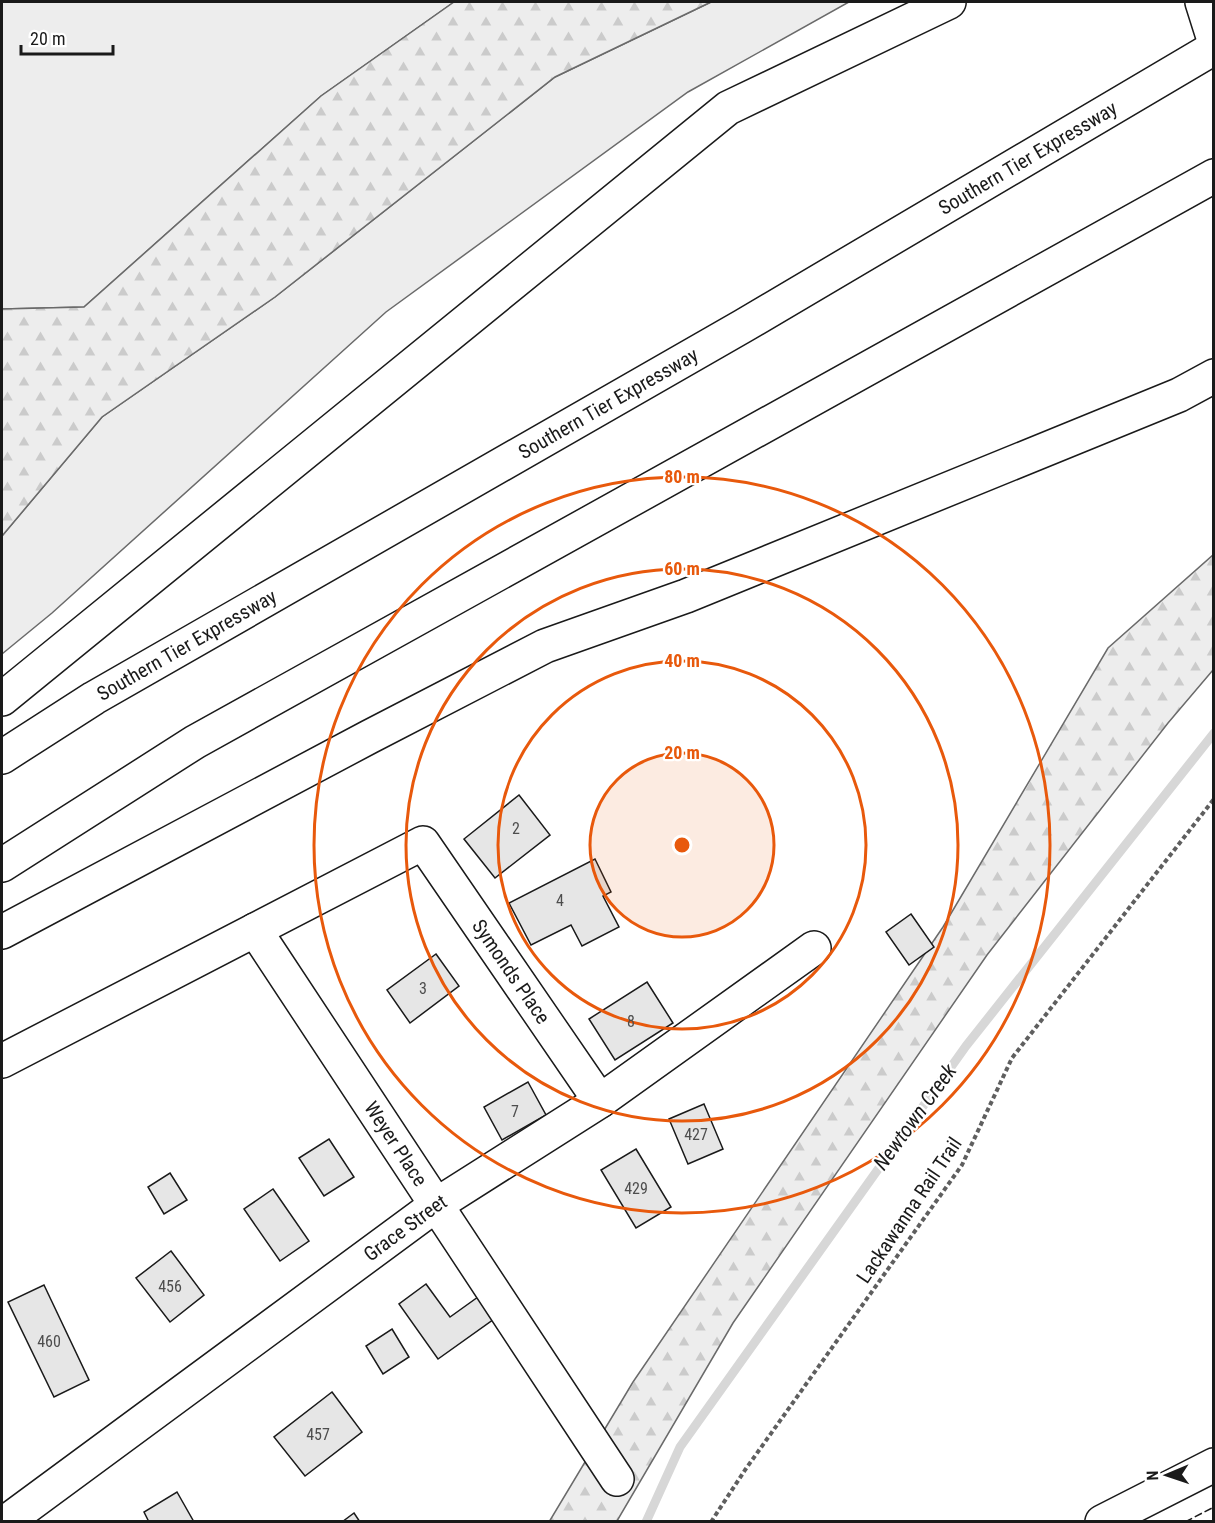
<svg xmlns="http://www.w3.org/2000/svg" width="1215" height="1523" font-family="'Roboto Condensed',sans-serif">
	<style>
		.green { fill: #ededed; stroke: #6a6a6a; stroke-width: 1.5 }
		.forest { fill: url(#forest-firs); stroke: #6a6a6a; stroke-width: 1.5 }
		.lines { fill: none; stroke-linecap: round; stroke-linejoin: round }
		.stream { stroke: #d7d7d7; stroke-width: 9 }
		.building { fill: #e6e6e6; stroke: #1a1a1a; stroke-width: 1.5 }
		.minor-casing { stroke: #1a1a1a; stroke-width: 36 }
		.major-casing { stroke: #1a1a1a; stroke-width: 36 }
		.highway-casing { stroke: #1a1a1a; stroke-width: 36 }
		.path { stroke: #5f5f5f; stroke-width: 4; stroke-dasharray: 4.5 3; stroke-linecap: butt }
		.minor { stroke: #fff; stroke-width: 33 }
		.major { stroke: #fff; stroke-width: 33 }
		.highway { stroke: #fff; stroke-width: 33 }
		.fence { stroke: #1a1a1a; stroke-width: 1.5; stroke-dasharray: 8 3; stroke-linecap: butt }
		.ring { fill: none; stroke: #e8590c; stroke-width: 3 }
		.labels { text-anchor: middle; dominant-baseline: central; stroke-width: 4.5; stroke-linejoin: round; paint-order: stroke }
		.number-label { font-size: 16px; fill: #4d4d4d }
		.street-label { font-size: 20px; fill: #1a1a1a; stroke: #fff }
		.water-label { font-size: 21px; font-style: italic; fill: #1a1a1a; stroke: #fff }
		.centre { fill: #e8590c; stroke: #fff; stroke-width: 3 }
		.ring-label { font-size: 18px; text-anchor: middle; font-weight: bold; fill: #e8590c; stroke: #fff; stroke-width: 4.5; stroke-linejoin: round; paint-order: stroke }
	</style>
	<defs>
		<pattern id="forest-firs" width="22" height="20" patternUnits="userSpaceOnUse" patternTransform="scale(1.5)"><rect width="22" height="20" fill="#ededed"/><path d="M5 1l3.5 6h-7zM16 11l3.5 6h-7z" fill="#cbcbcb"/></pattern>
	</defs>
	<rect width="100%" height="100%" fill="#fff"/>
	<!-- green -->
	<g class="green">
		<polygon points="2,2 454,2 321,96 84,307 2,309"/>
		<polygon points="711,2 849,2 688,92 386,312 52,613 2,654 2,536 102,417 275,297 555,77"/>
	</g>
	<!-- forest -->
	<g class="forest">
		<polygon points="454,2 711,2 555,77 275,297 102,417 2,536 2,309 84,307 321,96"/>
		<polygon points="1213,555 1213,670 1168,723 987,955 733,1323 617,1521 549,1522 633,1382 943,927 1108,648"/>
	</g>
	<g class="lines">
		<!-- stream -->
		<polyline class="stream" points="646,1522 680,1447 966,1046 1214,733"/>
	</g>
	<!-- building -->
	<g class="building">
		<polygon points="519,795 550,835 495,878 464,839"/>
		<polygon points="595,859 611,892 603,896 619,927 582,946 571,925 531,945 509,903"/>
		<polygon points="911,914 934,947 909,965 886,932"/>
		<polygon points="436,954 459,986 410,1023 387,990"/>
		<polygon points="647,982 673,1023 615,1060 589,1019"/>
		<polygon points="528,1082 546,1115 502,1140 484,1107"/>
		<polygon points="704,1104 723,1149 688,1164 669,1119"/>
		<polygon points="329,1139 354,1177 324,1196 299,1158"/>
		<polygon points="636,1149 671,1207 636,1228 601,1170"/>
		<polygon points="170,1173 187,1200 164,1214 148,1187"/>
		<polygon points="273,1189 309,1241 280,1261 244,1209"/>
		<polygon points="171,1251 204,1295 170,1322 136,1278"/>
		<polygon points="426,1284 450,1317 478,1297 494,1319 438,1359 399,1304"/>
		<polygon points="44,1285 89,1380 54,1397 8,1302"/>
		<polygon points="392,1329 409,1357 383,1374 366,1346"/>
		<polygon points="332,1392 362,1432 305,1476 274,1437"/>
		<polygon points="177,1492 194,1522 149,1522 144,1512"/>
		<polygon points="354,1513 360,1522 342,1522"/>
	</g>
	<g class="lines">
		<defs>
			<g id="minor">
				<path id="s1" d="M255 930 617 1479"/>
				<path id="s2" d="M2 1061 423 843 600 1101"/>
				<path id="s3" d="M6 1522 436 1205 600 1101 814 948"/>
				<polyline points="1102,1522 1214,1465"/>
			</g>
			<polyline id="major" points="1202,2 1214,40"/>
			<g id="highway">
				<polyline points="2,699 728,108 949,2"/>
				<path id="s4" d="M2 757 94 698 743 326 1214 48"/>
				<polyline points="2,865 195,742 1214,176"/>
				<polyline points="2,932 369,737 545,646 686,596 1179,395 1214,376"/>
			</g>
		</defs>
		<!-- minor casing -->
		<use href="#minor" class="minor-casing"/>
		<!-- major casing -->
		<use href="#major" class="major-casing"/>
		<!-- highway casing -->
		<use href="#highway" class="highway-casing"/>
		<!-- path -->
		<polyline class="path" points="711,1522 745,1470 962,1165 1012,1058 1214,799"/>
		<!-- minor -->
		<use href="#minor" class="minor"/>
		<!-- major -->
		<use href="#major" class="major"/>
		<!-- highway -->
		<use href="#highway" class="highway"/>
		<!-- fence -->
		<polyline class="fence" points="1185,1522 1214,1507"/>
	</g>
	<!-- distance rings -->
	<circle cx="682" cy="845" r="92" fill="#e8590c" fill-opacity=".12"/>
	<g class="ring">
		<circle cx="682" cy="845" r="92"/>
		<circle cx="682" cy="845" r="184"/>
		<circle cx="682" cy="845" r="276"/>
		<circle cx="682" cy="845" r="368"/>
	</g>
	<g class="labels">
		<!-- number labels -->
		<g class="number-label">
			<text x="516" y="828">2</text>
			<text x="560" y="900">4</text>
			<text x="423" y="988">3</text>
			<text x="631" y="1021">8</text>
			<text x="515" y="1111">7</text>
			<text x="696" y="1134">427</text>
			<text x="636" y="1188">429</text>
			<text x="170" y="1286">456</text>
			<text x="49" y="1341">460</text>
			<text x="318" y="1434">457</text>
		</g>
		<!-- street labels -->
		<g class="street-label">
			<text stroke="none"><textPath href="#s4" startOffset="1188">Southern Tier Expressway</textPath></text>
			<text stroke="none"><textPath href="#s4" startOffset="702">Southern Tier Expressway</textPath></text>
			<text stroke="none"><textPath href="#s4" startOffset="216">Southern Tier Expressway</textPath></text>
			<text stroke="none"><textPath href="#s2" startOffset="630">Symonds Place</textPath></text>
			<text stroke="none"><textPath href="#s1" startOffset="256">Weyer Place</textPath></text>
			<text transform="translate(909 1210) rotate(-56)">Lackawanna Rail Trail</text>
			<text stroke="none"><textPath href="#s3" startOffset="496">Grace Street</textPath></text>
		</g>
		<!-- water labels -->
		<g class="water-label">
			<text transform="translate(915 1117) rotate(-54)">Newtown Creek</text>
		</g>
	</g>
	<circle cx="682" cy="845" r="9" class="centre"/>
	<g class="ring-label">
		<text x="682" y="483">80 m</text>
		<text x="682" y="575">60 m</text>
		<text x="682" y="667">40 m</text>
		<text x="682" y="759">20 m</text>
	</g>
	<!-- border -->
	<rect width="1215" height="1523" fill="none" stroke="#1a1a1a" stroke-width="6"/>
	<!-- north arrow -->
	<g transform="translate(1167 1475) rotate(268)" stroke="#ffffff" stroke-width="4.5" paint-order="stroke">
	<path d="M0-4.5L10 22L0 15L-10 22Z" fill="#1a1a1a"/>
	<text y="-9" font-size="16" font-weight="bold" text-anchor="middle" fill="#1a1a1a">N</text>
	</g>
	<!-- scale -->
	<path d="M21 45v9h92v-9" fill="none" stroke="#1a1a1a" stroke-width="3"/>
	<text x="30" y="45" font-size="18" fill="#1a1a1a" stroke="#ffffff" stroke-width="4.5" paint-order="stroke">20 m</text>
</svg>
